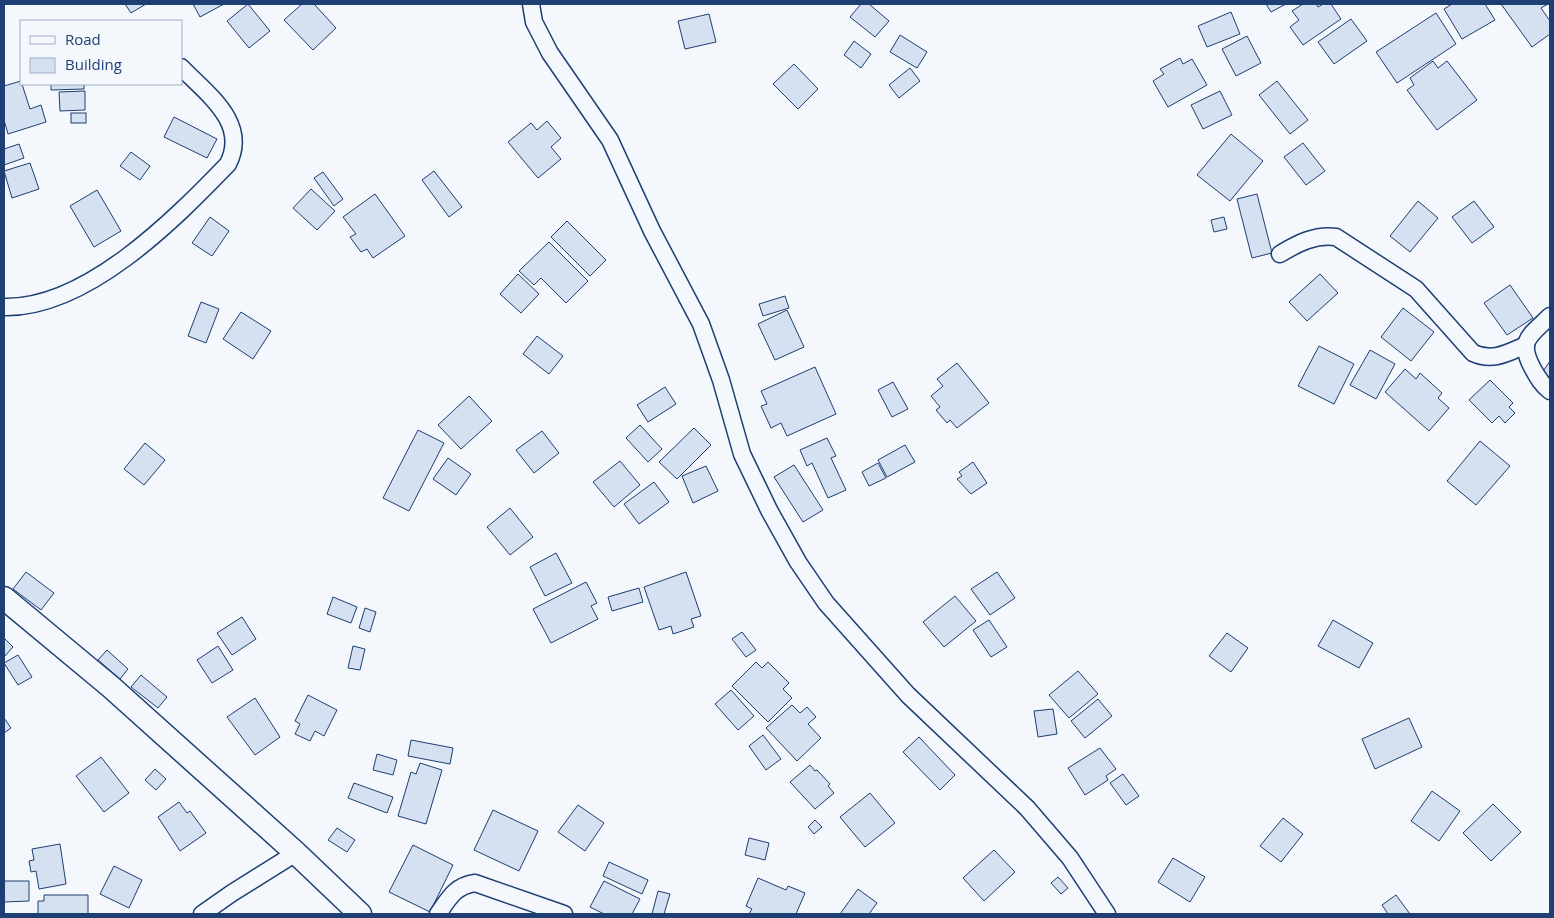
<svg xmlns="http://www.w3.org/2000/svg" width="1554" height="918" font-family="'Open Sans',sans-serif">
	<style>
		.building { fill: #d5e0f0; stroke: #1d3f73 }
		.lines { fill: none; stroke-linecap: round; stroke-linejoin: round }
		.street-casing { stroke: #1d3f73; stroke-width: 19 }
		.secondary-casing { stroke: #1d3f73; stroke-width: 25 }
		.street { stroke: #f4f7fb; stroke-width: 16 }
		.secondary { stroke: #f4f7fb; stroke-width: 22 }
	</style>
	<rect width="100%" height="100%" fill="#f4f7fb"/>
	<!-- building -->
	<g class="building">
		<polygon points="125,4 146,4 131,13"/>
		<polygon points="193,4 224,4 200,17"/>
		<polygon points="248,4 270,31 249,48 227,21"/>
		<polygon points="302,4 314,4 336,28 313,50 284,20"/>
		<polygon points="861,4 869,4 889,21 875,37 850,17"/>
		<polygon points="1266,4 1286,4 1271,12"/>
		<polygon points="1303,4 1316,4 1318,7 1323,4 1331,4 1341,19 1303,45 1290,27 1299,20 1292,11"/>
		<polygon points="1452,4 1485,4 1495,20 1462,39 1444,9"/>
		<polygon points="1501,4 1548,4 1541,8 1550,21 1550,34 1532,47"/>
		<polygon points="1231,12 1240,34 1207,47 1198,26"/>
		<polygon points="1436,13 1456,44 1397,83 1376,52"/>
		<polygon points="709,14 716,42 685,49 678,21"/>
		<polygon points="1351,19 1367,41 1334,64 1318,42"/>
		<polygon points="900,35 927,52 917,68 890,52"/>
		<polygon points="1247,36 1261,63 1236,76 1222,49"/>
		<polygon points="854,41 871,54 861,68 844,55"/>
		<polygon points="1180,58 1183,64 1192,59 1207,85 1168,107 1153,81 1164,74 1160,69"/>
		<polygon points="1433,61 1438,68 1447,61 1477,100 1437,130 1407,90 1414,85 1410,78"/>
		<polygon points="794,64 818,89 798,109 773,84"/>
		<polygon points="910,68 920,81 899,98 889,85"/>
		<polygon points="21,81 30,109 41,105 46,122 8,134 4,120 4,86"/>
		<polygon points="1277,81 1308,120 1290,134 1259,95"/>
		<polygon points="51,84 84,84 84,89 51,90"/>
		<polygon points="85,91 85,110 60,111 59,92"/>
		<polygon points="1220,91 1232,115 1203,129 1191,105"/>
		<rect x="71" y="113" width="15" height="10"/>
		<polygon points="174,117 217,139 207,158 164,137"/>
		<polygon points="547,121 561,138 551,147 561,159 538,178 508,142 531,123 537,130"/>
		<polygon points="1231,134 1263,161 1230,201 1197,175"/>
		<polygon points="1303,143 1325,171 1306,185 1284,157"/>
		<polygon points="19,144 24,158 4,165 4,149"/>
		<polygon points="131,152 150,166 140,180 120,166"/>
		<polygon points="30,163 39,189 12,198 4,171"/>
		<polygon points="434,171 462,207 449,217 422,180"/>
		<polygon points="323,172 343,199 334,206 314,178"/>
		<polygon points="311,189 335,211 317,230 293,208"/>
		<polygon points="97,190 121,231 94,247 70,206"/>
		<polygon points="375,194 405,236 373,258 367,249 361,252 350,237 356,234 343,217"/>
		<polygon points="1257,194 1272,253 1252,258 1237,199"/>
		<polygon points="1418,201 1438,218 1410,252 1390,236"/>
		<polygon points="1474,201 1494,227 1472,243 1452,217"/>
		<polygon points="210,217 229,231 212,256 192,243"/>
		<polygon points="1224,217 1227,229 1214,232 1211,220"/>
		<polygon points="567,221 606,260 590,276 551,237"/>
		<polygon points="549,242 588,281 566,303 541,278 534,285 519,271"/>
		<polygon points="518,274 539,294 521,313 500,294"/>
		<polygon points="1320,274 1338,293 1307,321 1289,302"/>
		<polygon points="1510,285 1533,318 1507,335 1484,303"/>
		<polygon points="785,296 789,308 763,316 759,304"/>
		<polygon points="201,302 219,309 206,343 188,336"/>
		<polygon points="1403,308 1434,332 1411,361 1381,337"/>
		<polygon points="787,310 804,347 775,360 758,324"/>
		<polygon points="241,312 271,331 253,359 223,339"/>
		<polygon points="537,336 563,356 549,374 523,354"/>
		<polygon points="1319,346 1354,364 1334,404 1298,386"/>
		<polygon points="1370,350 1395,364 1376,399 1350,385"/>
		<polygon points="1550,361 1550,382 1540,376"/>
		<polygon points="957,363 989,403 957,428 950,420 947,423 936,410 940,407 931,396 943,386 937,379"/>
		<polygon points="815,367 836,414 787,436 781,423 771,428 761,406 767,404 761,391"/>
		<polygon points="1405,369 1416,379 1420,373 1442,393 1438,398 1449,408 1429,431 1385,392"/>
		<polygon points="1490,380 1513,403 1509,407 1515,413 1505,423 1499,416 1492,423 1469,400"/>
		<polygon points="893,382 908,409 892,417 878,390"/>
		<polygon points="665,387 676,404 648,422 637,405"/>
		<polygon points="469,396 492,421 461,449 438,425"/>
		<polygon points="640,425 662,449 648,462 626,438"/>
		<polygon points="694,428 711,445 677,479 659,462"/>
		<polygon points="418,430 444,443 409,511 383,498"/>
		<polygon points="542,431 559,453 534,473 516,450"/>
		<polygon points="827,438 836,456 831,458 846,490 828,498 812,463 807,466 800,450"/>
		<polygon points="1480,441 1510,466 1476,505 1447,481"/>
		<polygon points="145,443 165,460 144,485 124,469"/>
		<polygon points="905,445 915,462 887,477 878,460"/>
		<polygon points="448,458 471,474 456,495 433,479"/>
		<polygon points="620,461 640,485 614,507 593,482"/>
		<polygon points="973,462 987,483 971,494 957,479 962,476 959,472"/>
		<polygon points="878,463 886,478 869,486 862,472"/>
		<polygon points="794,465 823,510 803,522 774,477"/>
		<polygon points="706,466 718,491 693,503 682,476"/>
		<polygon points="654,482 669,502 639,524 624,504"/>
		<polygon points="510,508 533,537 510,555 487,527"/>
		<polygon points="556,553 572,583 545,596 530,567"/>
		<polygon points="26,572 54,593 41,610 13,589"/>
		<polygon points="686,572 701,616 691,619 694,627 673,634 671,626 659,630 644,587"/>
		<polygon points="997,572 1015,598 990,615 971,589"/>
		<polygon points="586,582 597,603 591,606 598,619 551,643 533,609"/>
		<polygon points="639,588 643,602 612,611 608,597"/>
		<polygon points="955,596 976,621 944,647 923,622"/>
		<polygon points="333,597 357,607 351,623 327,614"/>
		<polygon points="365,608 376,612 370,632 359,628"/>
		<polygon points="242,617 256,639 232,655 217,633"/>
		<polygon points="989,620 1007,647 991,657 973,630"/>
		<polygon points="1333,620 1373,643 1359,668 1318,646"/>
		<polygon points="742,632 756,650 746,657 732,639"/>
		<polygon points="1227,633 1248,648 1231,672 1209,656"/>
		<polygon points="4,638 13,647 4,657"/>
		<polygon points="218,646 233,670 212,683 197,660"/>
		<polygon points="353,646 365,649 360,670 348,668"/>
		<polygon points="107,650 128,669 120,679 98,660"/>
		<polygon points="18,655 32,677 18,685 4,663"/>
		<polygon points="756,662 762,668 768,662 789,683 783,689 792,698 768,722 732,686"/>
		<polygon points="1078,671 1098,694 1069,718 1049,695"/>
		<polygon points="141,675 167,697 158,708 131,687"/>
		<polygon points="731,690 754,716 738,730 715,704"/>
		<polygon points="308,695 337,710 324,736 315,731 310,741 295,734 300,724 295,721"/>
		<polygon points="255,698 280,737 255,755 227,717"/>
		<polygon points="1098,699 1112,716 1085,738 1071,721"/>
		<polygon points="792,705 800,713 807,707 816,717 808,724 821,738 797,761 766,728"/>
		<polygon points="1053,709 1057,734 1038,737 1034,711"/>
		<polygon points="4,718 11,728 4,733"/>
		<polygon points="1409,718 1422,747 1375,769 1362,739"/>
		<polygon points="763,735 781,759 766,770 749,746"/>
		<polygon points="919,737 955,775 940,790 903,752"/>
		<polygon points="411,740 453,748 450,764 408,756"/>
		<polygon points="1100,748 1116,769 1106,776 1108,780 1085,795 1068,768"/>
		<polygon points="377,754 397,760 393,775 373,770"/>
		<polygon points="101,757 129,793 104,812 76,776"/>
		<polygon points="420,763 442,770 426,824 398,816 411,772 416,774"/>
		<polygon points="810,765 815,771 817,770 830,784 828,786 834,793 815,809 790,782"/>
		<polygon points="155,769 166,779 156,790 145,780"/>
		<polygon points="1123,774 1139,796 1126,805 1110,783"/>
		<polygon points="354,783 393,797 387,813 348,798"/>
		<polygon points="1432,791 1460,811 1439,841 1411,821"/>
		<polygon points="870,793 895,823 865,847 840,817"/>
		<polygon points="179,802 187,813 190,811 206,833 180,851 158,817"/>
		<polygon points="1493,804 1521,832 1491,861 1463,833"/>
		<polygon points="578,805 604,823 585,851 558,832"/>
		<polygon points="493,810 538,831 519,871 474,850"/>
		<polygon points="1283,818 1303,834 1281,862 1260,846"/>
		<polygon points="815,820 822,827 814,834 808,827"/>
		<polygon points="337,828 355,840 347,852 328,840"/>
		<polygon points="749,838 769,843 765,860 745,855"/>
		<polygon points="60,844 66,884 39,889 36,871 31,872 29,861 34,860 32,849"/>
		<polygon points="413,845 453,865 430,912 389,892"/>
		<polygon points="994,850 1015,872 984,901 963,878"/>
		<polygon points="1173,858 1205,877 1190,902 1158,882"/>
		<polygon points="609,862 648,880 642,894 603,876"/>
		<polygon points="114,866 142,880 129,908 100,894"/>
		<polygon points="1058,877 1068,888 1061,894 1051,883"/>
		<polygon points="758,878 786,890 788,886 805,893 796,914 749,914 752,909 746,906"/>
		<polygon points="4,881 29,881 29,901 4,902"/>
		<polygon points="604,881 640,899 632,914 604,914 590,907"/>
		<polygon points="858,889 877,903 869,914 840,914"/>
		<polygon points="658,891 670,894 664,914 652,914"/>
		<polygon points="44,895 88,895 88,914 38,914 38,901 44,901"/>
		<polygon points="1396,895 1410,914 1388,914 1382,905"/>
	</g>
	<g class="lines">
		<defs>
			<g id="street">
				<polyline points="531,4 534,22 550,53 610,140 652,231 701,324 721,380 742,454 769,510 798,562 826,603 908,695 1027,808 1070,858 1107,914"/>
				<path d="M1280 254C1298 243 1316 234 1336 237L1416 289 1473 353C1493 362 1507 353 1526 345"/>
				<path d="M4 307C86 309 174 220 228 164 249 123 207 94 181 67"/>
				<path d="M1550 316C1530 336 1517 340 1533 369 1538 378 1542 385 1550 391"/>
				<polyline points="202,914 232,893 296,853"/>
				<path d="M438 914C449 898 455 886 475 883L564 914"/>
			</g>
			<polyline id="secondary" points="4,598 111,687 296,853 360,914"/>
		</defs>
		<!-- street casing -->
		<use href="#street" class="street-casing"/>
		<!-- secondary casing -->
		<use href="#secondary" class="secondary-casing"/>
		<!-- street -->
		<use href="#street" class="street"/>
		<!-- secondary -->
		<use href="#secondary" class="secondary"/>
	</g>
	<!-- border -->
	<rect width="1554" height="918" fill="none" stroke="#1d3f73" stroke-width="10"/>
	<!-- legend -->
	<rect x="20" y="20" width="162" height="65" fill="#f4f7fb" stroke="#9eadc5"/>
	<rect x="30" y="36" width="25" height="8" fill="#f4f7fb" stroke="#9eadc5"/>
	<text x="65" y="45" font-size="15" fill="#1d3f73">Road</text>
	<rect x="30" y="58" width="25" height="15" fill="#d5e0f0" stroke="#9eadc5"/>
	<text x="65" y="70" font-size="15" fill="#1d3f73">Building</text>
</svg>
